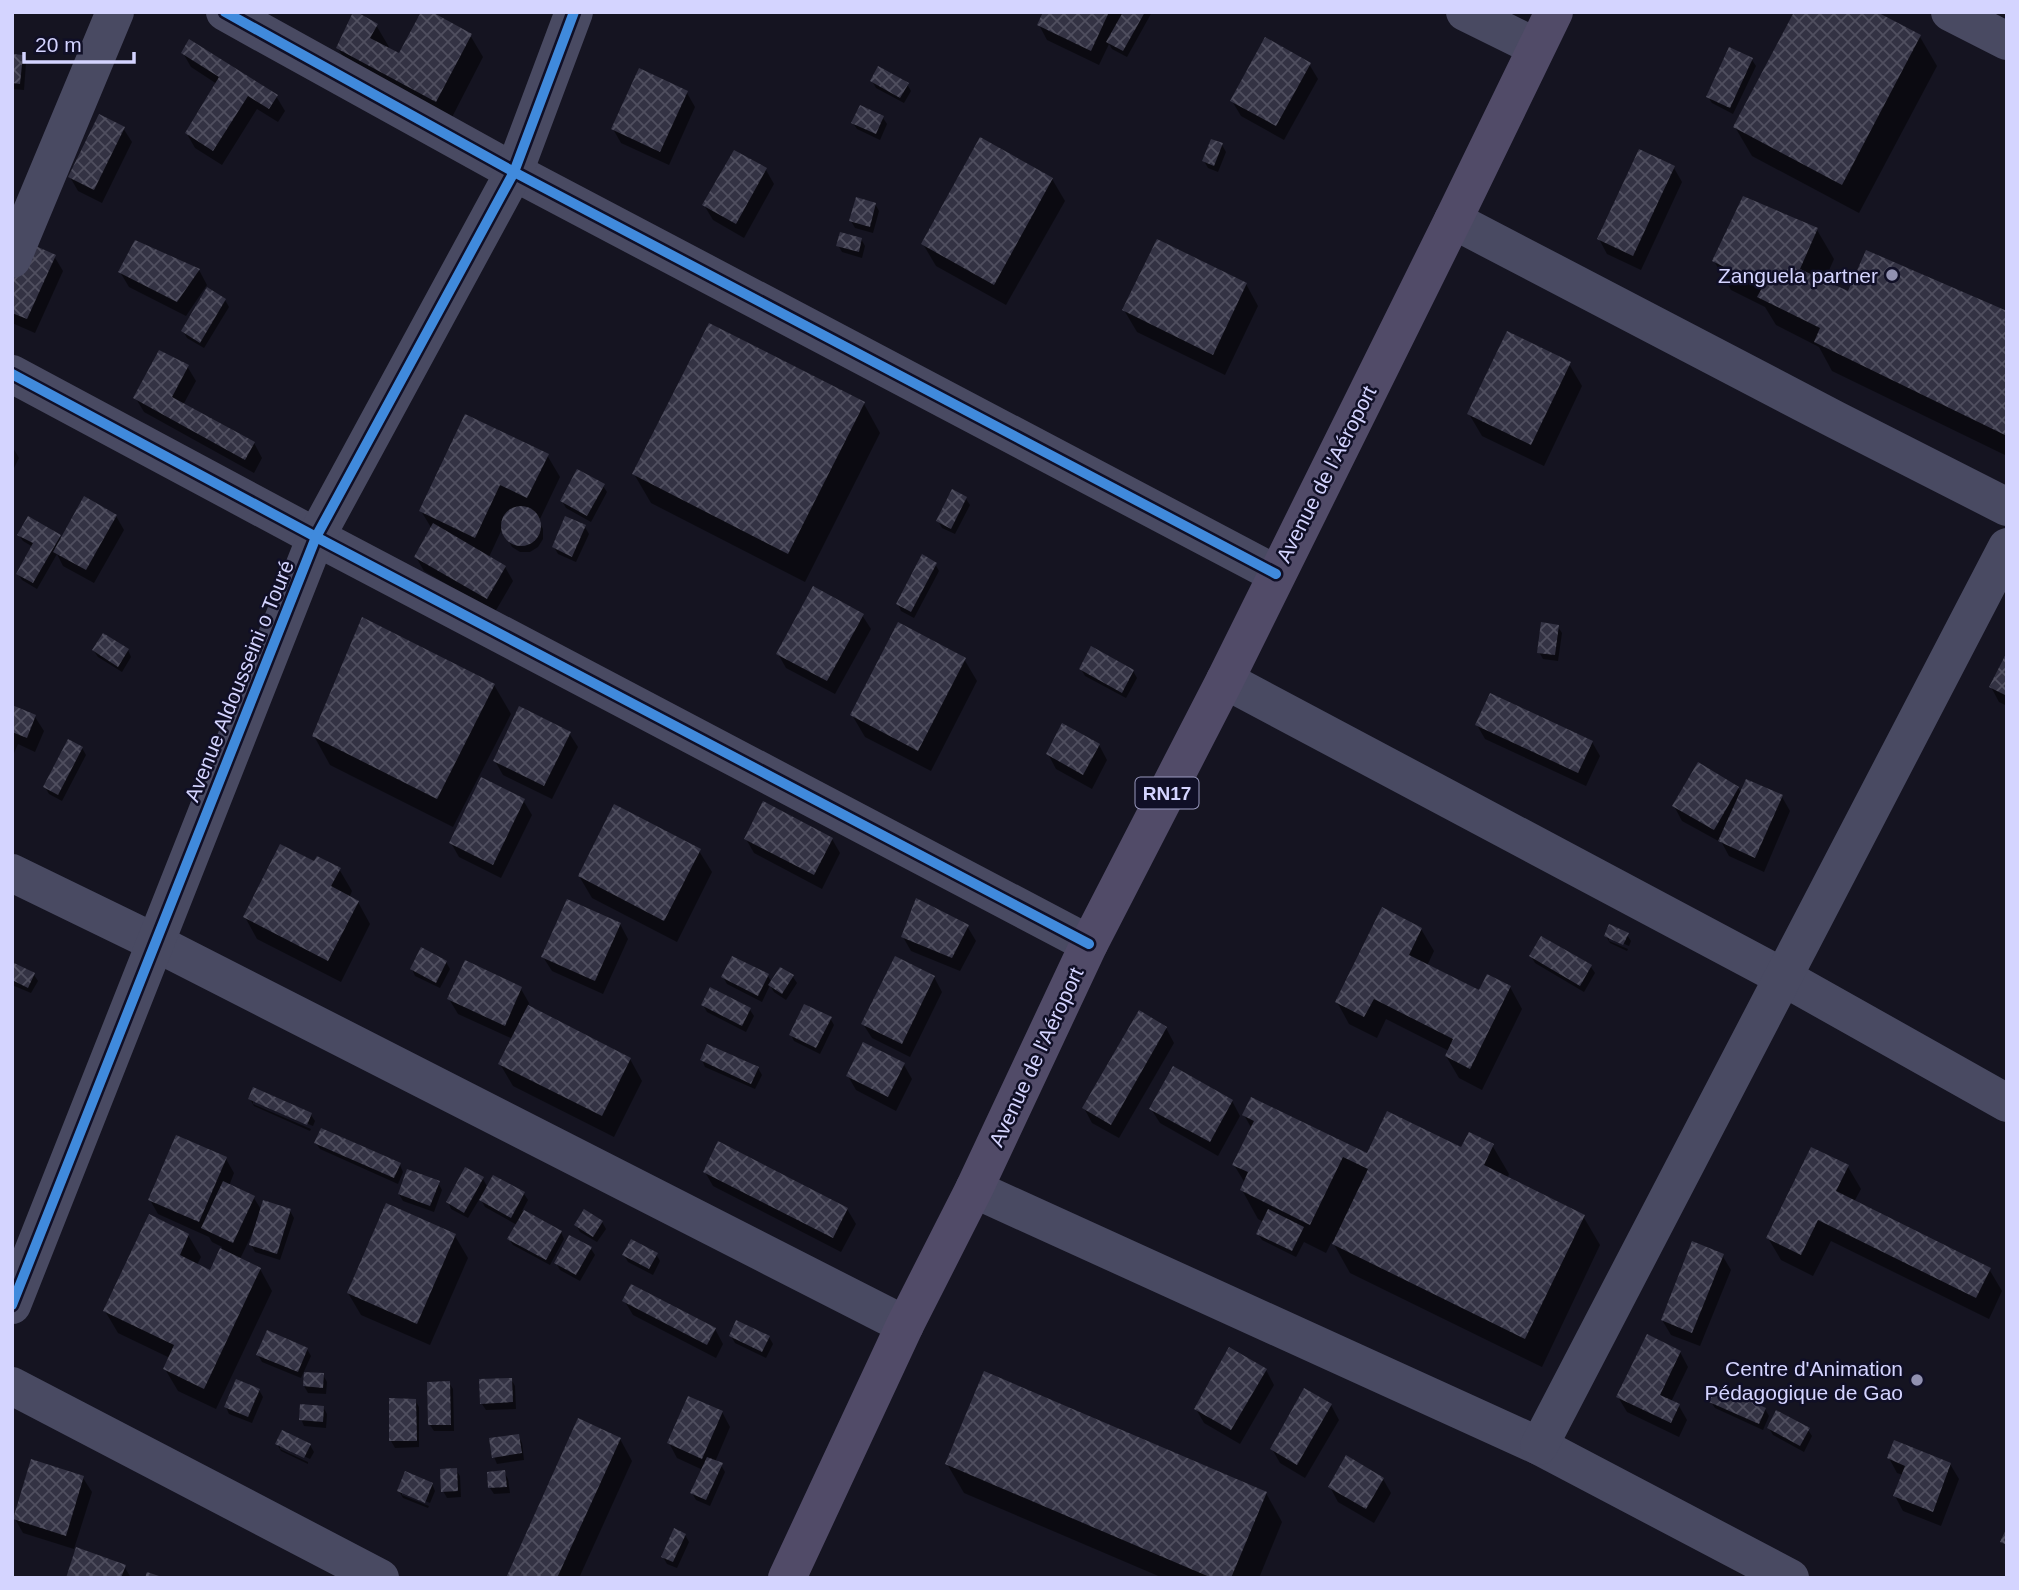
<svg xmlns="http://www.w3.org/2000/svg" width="2019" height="1590" font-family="Arial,sans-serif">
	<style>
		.shadow { fill: #0007 }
		.building { fill: url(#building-cross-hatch) }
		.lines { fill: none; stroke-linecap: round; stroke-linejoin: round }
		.minor { stroke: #494a62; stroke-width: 38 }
		.major { stroke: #514b68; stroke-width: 38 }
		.cycleway-casing { stroke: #100f26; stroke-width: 15 }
		.cycleway { stroke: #408adc; stroke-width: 10 }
		.poi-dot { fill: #9191b1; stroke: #100f26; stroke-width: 2.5 }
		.labels { text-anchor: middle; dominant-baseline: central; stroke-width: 5; stroke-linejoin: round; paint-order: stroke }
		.shield { fill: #100f26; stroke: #9999be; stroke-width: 2 }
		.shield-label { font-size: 19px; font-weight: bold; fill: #d4d4ff }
		.poi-label { font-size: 21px; fill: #d4d4ff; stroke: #100f26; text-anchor: end }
		.street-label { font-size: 21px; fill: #d4d4ff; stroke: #100f26 }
	</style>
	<defs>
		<pattern id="building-cross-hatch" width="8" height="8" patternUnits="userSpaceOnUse" patternTransform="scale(1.75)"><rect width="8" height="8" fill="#333243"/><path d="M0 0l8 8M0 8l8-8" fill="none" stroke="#504f5f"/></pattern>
	</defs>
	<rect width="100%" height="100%" fill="#151421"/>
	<!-- shadow -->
	<g class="shadow">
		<polygon points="1045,12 1152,12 1127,57 1112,49 1109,44 1099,65 1047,40 1039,25"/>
		<polygon points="376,25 389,47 388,49 400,56 470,35 483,57 449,123 350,70 338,48"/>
		<polygon points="1920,37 1937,66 1859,213 1752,156 1735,127"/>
		<polygon points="183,53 276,96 285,111 278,122 257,109 222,165 195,148 187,134 217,84 191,67"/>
		<polygon points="12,55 22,56 26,63 24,90 12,89"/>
		<polygon points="1752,60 1756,66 1733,114 1712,103 1708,97"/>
		<polygon points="1309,64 1318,79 1284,140 1241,116 1232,101"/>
		<polygon points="872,81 907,84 911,91 904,103 876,88"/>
		<polygon points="687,93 695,107 669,165 621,143 613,129"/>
		<polygon points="883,118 887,124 880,140 857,129 853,123"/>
		<polygon points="123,128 132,142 102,203 78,191 70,177"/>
		<polygon points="1222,145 1226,152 1218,172 1208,168 1204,161"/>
		<polygon points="1674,168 1682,182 1641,270 1607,254 1599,239"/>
		<polygon points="766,170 774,184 744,238 713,220 704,205"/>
		<polygon points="1052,179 1065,201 1006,305 936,266 923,244"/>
		<polygon points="875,204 879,211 873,233 855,228 851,221"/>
		<polygon points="1817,230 1834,259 1824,282 1849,293 2007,313 2007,456 1832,371 1819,347 1776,325 1765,307 1731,290 1714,261"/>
		<polygon points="861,239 865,246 862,258 842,252 838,245"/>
		<polygon points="12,242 54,256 63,271 35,333 12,323"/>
		<polygon points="199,270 207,285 186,316 129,287 120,272"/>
		<polygon points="1246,284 1258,306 1225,375 1137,332 1124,310"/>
		<polygon points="225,300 229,307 204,348 187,338 183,331"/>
		<polygon points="1569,364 1582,386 1544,466 1482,436 1469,414"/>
		<polygon points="187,366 196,381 183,405 254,443 262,458 254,473 144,412 135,397"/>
		<polygon points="864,404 880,433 805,582 651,503 634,474"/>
		<polygon points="12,446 19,458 12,472"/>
		<polygon points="547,455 560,477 539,521 543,529 543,539 538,547 530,552 520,552 512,547 502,529 489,557 505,567 513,581 495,612 424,571 416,557 432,529 421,511"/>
		<polygon points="603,486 607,492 591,522 566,508 562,501"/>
		<polygon points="966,499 970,505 955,534 942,528 938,521"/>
		<polygon points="116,516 124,530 94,583 63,566 57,554 37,589 22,580 18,574 33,547 23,541 19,535 59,536 62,540"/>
		<polygon points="585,527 589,534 576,562 558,554 554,547"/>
		<polygon points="935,564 939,571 914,618 901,611 898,604"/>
		<polygon points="862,615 871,629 835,694 786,668 778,654"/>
		<polygon points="1558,627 1562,633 1558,661 1543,659 1539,652"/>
		<polygon points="128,650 131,657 122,672 98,657 94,651"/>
		<polygon points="2007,656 2007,706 1999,702 1991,687"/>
		<polygon points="964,659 977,681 931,771 865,737 852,715"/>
		<polygon points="1081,669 1133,671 1137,678 1126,698 1085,676"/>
		<polygon points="494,685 511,714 453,827 330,765 314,736"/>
		<polygon points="12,707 35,717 44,731 35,752 18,744 12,758"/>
		<polygon points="1477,725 1592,742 1600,756 1586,786 1485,739"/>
		<polygon points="569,733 578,747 552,799 503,775 495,761"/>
		<polygon points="1099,745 1107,760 1092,789 1056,769 1048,754"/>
		<polygon points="82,748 86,755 62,801 49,794 45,787"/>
		<polygon points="1738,788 1742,794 1782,797 1790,811 1764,872 1729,856 1722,843 1682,821 1674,806"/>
		<polygon points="523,800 532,815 501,878 459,857 451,843"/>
		<polygon points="746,839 832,839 840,853 822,889 754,853"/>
		<polygon points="699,851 712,872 677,942 592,898 579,876"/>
		<polygon points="339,869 352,891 349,898 358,902 370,924 341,982 257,939 245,917"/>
		<polygon points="620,924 628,939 603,994 552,971 543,957"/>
		<polygon points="967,926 976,941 960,971 911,951 903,937"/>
		<polygon points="1421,929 1434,951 1427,966 1480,993 1510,987 1522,1009 1482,1090 1459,1078 1446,1056 1449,1051 1386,1019 1377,1038 1349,1024 1337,1002"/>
		<polygon points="1627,935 1631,941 1629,946 1609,937 1609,941 1628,949 1627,951 1610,943 1606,936"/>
		<polygon points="1541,938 1591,967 1595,973 1584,992 1535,963 1531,956"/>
		<polygon points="446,962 450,969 440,988 415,976 412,969"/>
		<polygon points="12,964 34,975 38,981 31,993 12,985"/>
		<polygon points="768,976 772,983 793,977 797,983 786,1000 774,992 770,985 762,1002 727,984 723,977"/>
		<polygon points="934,977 942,992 910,1057 872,1038 863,1024"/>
		<polygon points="521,989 529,1003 528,1007 630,1059 642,1081 614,1137 513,1086 500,1064 513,1039 458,1014 449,999"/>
		<polygon points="703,1005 750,1010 754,1016 746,1032 707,1012"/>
		<polygon points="830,1018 834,1025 820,1054 794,1041 791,1035"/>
		<polygon points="1166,1028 1174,1043 1119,1138 1092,1123 1084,1108"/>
		<polygon points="702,1060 758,1068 762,1075 755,1089 705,1067"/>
		<polygon points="904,1065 912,1079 896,1111 856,1090 848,1076"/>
		<polygon points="254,1090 311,1115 315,1121 313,1126 253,1100 253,1104 311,1129 310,1131 254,1106 250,1099"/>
		<polygon points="1232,1101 1240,1116 1218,1156 1160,1123 1151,1109"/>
		<polygon points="1244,1115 1367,1155 1462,1150 1492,1145 1509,1174 1507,1179 1583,1216 1600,1245 1542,1367 1350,1273 1332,1241 1326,1253 1304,1242 1296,1257 1262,1240 1258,1234 1264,1222 1258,1219 1242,1190 1245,1183 1234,1165 1252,1129"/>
		<polygon points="316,1143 400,1165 403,1172 398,1184 320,1149"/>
		<polygon points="226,1159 234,1173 229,1186 254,1198 262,1211 290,1211 294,1218 280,1260 255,1252 251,1245 255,1233 253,1232 240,1259 260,1269 272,1291 216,1409 178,1391 165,1369 170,1358 118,1333 105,1311 188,1235 201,1257 197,1265 210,1272 222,1247 212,1242 209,1237 158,1214 150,1200"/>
		<polygon points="1848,1167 1861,1189 1854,1202 1989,1269 2002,1291 1989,1319 1831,1241 1813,1276 1781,1260 1768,1238"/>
		<polygon points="705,1172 847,1209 856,1224 841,1252 713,1186"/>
		<polygon points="483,1179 488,1188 524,1194 528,1200 522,1211 561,1232 564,1239 550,1265 513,1245 509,1239 517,1225 485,1207 480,1198 468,1218 451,1209 448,1202"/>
		<polygon points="438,1183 442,1190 434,1212 403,1201 399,1194"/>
		<polygon points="602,1222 606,1229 597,1242 580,1232 576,1225"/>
		<polygon points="455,1236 468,1258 430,1345 361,1315 348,1293"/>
		<polygon points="591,1249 595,1255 580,1281 560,1270 556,1263"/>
		<polygon points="656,1254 660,1261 653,1275 628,1262 624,1255"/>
		<polygon points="1722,1255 1731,1270 1700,1346 1671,1335 1662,1320"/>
		<polygon points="624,1300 715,1329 723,1344 716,1358 633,1315"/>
		<polygon points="731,1336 769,1337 773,1344 766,1358 735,1343"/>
		<polygon points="307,1349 311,1356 301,1378 262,1362 258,1355"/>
		<polygon points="1680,1352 1688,1367 1671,1402 1679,1406 1687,1420 1679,1437 1627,1412 1618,1397"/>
		<polygon points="1266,1370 1274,1385 1240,1444 1204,1423 1196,1409"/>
		<polygon points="323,1375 327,1382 326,1394 308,1393 304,1386"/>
		<polygon points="511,1379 515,1386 516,1409 486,1410 482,1404"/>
		<polygon points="449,1383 453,1389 454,1431 434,1431 430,1425"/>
		<polygon points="259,1390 263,1397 252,1423 229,1414 226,1407"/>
		<polygon points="415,1400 419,1407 419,1447 395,1448 391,1441"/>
		<polygon points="1711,1402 1765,1409 1769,1416 1763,1430 1715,1408"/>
		<polygon points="1331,1405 1339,1420 1305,1478 1280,1463 1272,1449"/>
		<polygon points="323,1407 327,1414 326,1428 304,1426 301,1419"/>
		<polygon points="722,1412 730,1427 715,1462 721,1465 725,1472 710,1506 696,1500 692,1493 703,1470 677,1458 669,1443"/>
		<polygon points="1769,1428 1808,1430 1812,1436 1804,1452 1773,1435"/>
		<polygon points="518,1436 522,1443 524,1460 497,1464 494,1457"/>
		<polygon points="620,1439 632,1461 579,1578 508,1578"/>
		<polygon points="277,1444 310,1445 314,1452 310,1459 280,1445 280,1449 308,1462 308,1464 281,1451"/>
		<polygon points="1889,1458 1950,1464 1959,1479 1941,1526 1903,1511 1895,1496 1903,1475 1897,1473"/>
		<polygon points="947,1464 1266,1493 1282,1522 1259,1578 1163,1578 964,1493"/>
		<polygon points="456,1470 460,1476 461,1497 447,1498 443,1491"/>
		<polygon points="504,1472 508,1479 510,1493 494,1494 490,1488"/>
		<polygon points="83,1478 92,1492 74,1549 23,1533 15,1519"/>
		<polygon points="1383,1479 1391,1493 1374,1523 1338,1502 1330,1487"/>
		<polygon points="432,1484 435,1491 430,1503 402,1491 402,1495 429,1506 428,1508 403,1498 399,1491"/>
		<polygon points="685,1535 689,1542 677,1568 667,1564 663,1557"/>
		<polygon points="124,1566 131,1578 68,1578"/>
	</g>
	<!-- building -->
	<g class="building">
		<polygon points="353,12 357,12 378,24 370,38 399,53 421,12 432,12 472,34 436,102 336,48"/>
		<polygon points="1043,12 1109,12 1091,51 1037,25"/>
		<polygon points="1123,12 1145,12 1123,51 1106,42"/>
		<polygon points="1794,12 1877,12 1921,35 1842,185 1733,127"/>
		<polygon points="1265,37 1311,63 1276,126 1230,101"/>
		<polygon points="189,39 278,95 269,109 248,96 213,151 185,133 219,77 181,53"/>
		<polygon points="1729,47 1753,58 1730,108 1706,97"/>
		<polygon points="12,54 23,55 20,84 12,83"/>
		<polygon points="878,66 909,83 900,98 870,81"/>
		<polygon points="639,68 688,91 660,152 611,129"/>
		<polygon points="860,105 884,116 876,134 851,123"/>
		<polygon points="99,114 125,127 94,190 68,177"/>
		<polygon points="980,137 1053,178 994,285 921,244"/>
		<polygon points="1211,139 1223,143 1214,166 1202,161"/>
		<polygon points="1639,149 1675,166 1633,256 1597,239"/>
		<polygon points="734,150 767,168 736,224 702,205"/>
		<polygon points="1743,196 1818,228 1800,269 1848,291 1866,250 2007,311 2007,436 1814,342 1820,328 1757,297 1763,286 1712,261"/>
		<polygon points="856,197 876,203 870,227 849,221"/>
		<polygon points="840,232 862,238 859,252 836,246"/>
		<polygon points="13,236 56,255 27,319 12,313"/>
		<polygon points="1157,239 1247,283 1213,355 1122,310"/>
		<polygon points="135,240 200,269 177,302 118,272"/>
		<polygon points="207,287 226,299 200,343 181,331"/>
		<polygon points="709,323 865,402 788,554 632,474"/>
		<polygon points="1507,331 1571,362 1531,445 1467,414"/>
		<polygon points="159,350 189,365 172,397 255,442 245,460 133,398"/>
		<polygon points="465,414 549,454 527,498 500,485 475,538 419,511"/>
		<polygon points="577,469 605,484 587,516 560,501"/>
		<polygon points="952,489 967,497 951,529 936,521"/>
		<polygon points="84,496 117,515 86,570 53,552"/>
		<circle cx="521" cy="526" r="20"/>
		<polygon points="28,516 61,535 33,583 16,574 33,543 17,535"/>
		<polygon points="565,516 586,525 572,557 552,547"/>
		<polygon points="433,523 506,566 487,599 414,557"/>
		<polygon points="922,554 937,563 911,612 896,604"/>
		<polygon points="813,586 864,614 827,681 776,654"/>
		<polygon points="362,617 495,684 437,799 312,736"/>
		<polygon points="898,622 966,658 918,751 850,715"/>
		<polygon points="1541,622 1559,625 1555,655 1537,653"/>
		<polygon points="103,633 129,649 118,667 92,650"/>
		<polygon points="1091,646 1134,670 1122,693 1079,669"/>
		<polygon points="2007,652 2007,696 1989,687"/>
		<polygon points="1490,693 1593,741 1578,773 1475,725"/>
		<polygon points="12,705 36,715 27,738 12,732"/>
		<polygon points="519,706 571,732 544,786 493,761"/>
		<polygon points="1062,723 1100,744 1083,775 1046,754"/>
		<polygon points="68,739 83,747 58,795 43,787"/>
		<polygon points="1698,762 1739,787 1714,830 1672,806"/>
		<polygon points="481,777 525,799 493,865 449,843"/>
		<polygon points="1746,779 1783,795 1755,858 1718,841"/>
		<polygon points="763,801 833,838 814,875 744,839"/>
		<polygon points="614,804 701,849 664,921 578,876"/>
		<polygon points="280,844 314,861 317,856 341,868 331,886 359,901 328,961 243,917"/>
		<polygon points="916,898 969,925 952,958 901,937"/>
		<polygon points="567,899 621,923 595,981 541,957"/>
		<polygon points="1382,907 1422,928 1409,955 1479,990 1487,974 1511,986 1470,1069 1445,1056 1453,1039 1374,999 1364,1017 1335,1002"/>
		<polygon points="1609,924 1629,933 1623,945 1604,936"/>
		<polygon points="1541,936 1592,965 1580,986 1529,956"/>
		<polygon points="421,947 447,961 436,983 410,969"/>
		<polygon points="732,956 769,974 758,996 721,977"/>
		<polygon points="895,956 935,976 902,1044 861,1024"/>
		<polygon points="465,960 522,987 505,1026 447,999"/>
		<polygon points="12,962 35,973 28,988 12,980"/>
		<polygon points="780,967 794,975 782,994 768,985"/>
		<polygon points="710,987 751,1008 742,1026 701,1005"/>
		<polygon points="804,1004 832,1017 816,1048 789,1035"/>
		<polygon points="528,1005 631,1058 602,1116 498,1064"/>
		<polygon points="1139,1010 1167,1027 1111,1125 1082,1108"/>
		<polygon points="863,1042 905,1063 888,1097 846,1076"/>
		<polygon points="707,1044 759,1067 751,1084 700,1060"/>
		<polygon points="1173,1066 1233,1100 1210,1142 1149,1109"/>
		<polygon points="253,1087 312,1113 307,1125 248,1099"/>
		<polygon points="1251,1097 1367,1153 1387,1111 1461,1147 1469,1132 1494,1144 1484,1165 1585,1215 1525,1339 1332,1244 1368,1169 1343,1157 1310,1225 1240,1190 1248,1172 1232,1165 1254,1121 1242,1115"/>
		<polygon points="321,1128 401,1163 394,1178 314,1143"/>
		<polygon points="176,1135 227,1157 199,1222 148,1200"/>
		<polygon points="718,1141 848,1208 833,1238 703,1172"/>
		<polygon points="1811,1147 1849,1165 1836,1191 1991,1268 1976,1298 1818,1220 1801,1255 1766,1238"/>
		<polygon points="465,1167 484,1177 464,1213 446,1202"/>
		<polygon points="407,1169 440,1181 430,1206 398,1194"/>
		<polygon points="493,1175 525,1192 511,1218 479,1200"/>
		<polygon points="223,1181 255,1196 233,1243 201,1228"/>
		<polygon points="263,1200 291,1209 277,1254 249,1245"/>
		<polygon points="386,1203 456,1234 417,1324 347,1293"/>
		<polygon points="584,1209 603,1221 593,1237 574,1225"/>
		<polygon points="1268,1209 1304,1227 1292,1251 1256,1234"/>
		<polygon points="524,1210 562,1231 546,1260 507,1239"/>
		<polygon points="149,1214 189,1234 180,1255 210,1270 220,1248 261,1268 204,1389 163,1369 174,1345 103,1311"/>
		<polygon points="569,1235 592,1247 576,1275 554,1263"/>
		<polygon points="631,1239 658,1253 649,1269 622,1255"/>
		<polygon points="1692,1241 1724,1254 1692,1333 1661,1320"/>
		<polygon points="631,1284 716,1328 707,1345 622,1301"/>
		<polygon points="736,1320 770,1336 762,1352 729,1336"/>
		<polygon points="267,1330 308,1348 298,1372 256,1355"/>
		<polygon points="1647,1334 1681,1351 1660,1395 1680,1404 1671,1423 1616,1397"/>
		<polygon points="1229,1347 1267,1369 1231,1430 1194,1409"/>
		<polygon points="984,1371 1267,1492 1231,1578 1212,1578 945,1464"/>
		<polygon points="304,1372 324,1373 323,1388 303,1386"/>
		<polygon points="512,1378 513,1402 480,1404 479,1379"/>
		<polygon points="236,1379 260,1389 248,1417 224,1407"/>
		<polygon points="450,1381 451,1425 428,1425 427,1382"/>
		<polygon points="1716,1386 1766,1408 1759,1424 1709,1402"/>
		<polygon points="1304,1388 1332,1404 1297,1465 1270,1449"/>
		<polygon points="688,1396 723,1411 702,1459 667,1443"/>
		<polygon points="389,1398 416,1399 417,1441 389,1441"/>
		<polygon points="300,1404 324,1406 323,1422 299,1420"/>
		<polygon points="1776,1410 1810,1428 1800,1446 1767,1428"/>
		<polygon points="578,1418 621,1438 557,1578 506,1578"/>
		<polygon points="282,1430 311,1444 304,1458 275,1444"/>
		<polygon points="519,1434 522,1453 492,1458 489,1438"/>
		<polygon points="1894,1440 1951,1463 1933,1512 1893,1496 1905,1466 1887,1458"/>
		<polygon points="1346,1455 1384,1478 1366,1509 1328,1487"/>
		<polygon points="707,1457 723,1463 706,1500 690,1493"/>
		<polygon points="31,1459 84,1476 66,1536 13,1519"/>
		<polygon points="457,1468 458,1491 441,1492 440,1469"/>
		<polygon points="505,1470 507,1487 488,1488 487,1472"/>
		<polygon points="405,1471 433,1483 425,1503 397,1491"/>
		<polygon points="2007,1527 2007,1545 2000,1542"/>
		<polygon points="674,1528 686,1534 673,1562 661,1557"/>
		<polygon points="76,1547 126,1565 121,1578 66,1578"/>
		<polygon points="147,1572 162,1577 162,1578 145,1578"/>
	</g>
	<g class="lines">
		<!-- minor -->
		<g class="minor">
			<polyline points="225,12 514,172 1276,574"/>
			<polyline points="1465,12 1536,47"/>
			<polyline points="1950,12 2007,41"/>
			<polyline points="1453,220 1836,420 2007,507"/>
			<polyline points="12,259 115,12"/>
			<polyline points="12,374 316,537 1089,944"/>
			<polyline points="1225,680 1783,977 2007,1103"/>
			<polyline points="12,873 156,943 905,1325"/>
			<polyline points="974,1189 1539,1446 1790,1578"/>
			<polyline points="12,1305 316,537 514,172 574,12"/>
			<polyline points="12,1386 380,1578"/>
			<polyline points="1539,1446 2007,547"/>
		</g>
		<!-- major -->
		<polyline class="major" points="787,1578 905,1325 974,1189 1089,944 1225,680 1453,220 1554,12"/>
		<defs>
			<g id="cycleway">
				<polyline points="225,12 514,172 1276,574"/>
				<polyline points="12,374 316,537 1089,944"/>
				<polyline points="12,1305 316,537 514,172 574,12"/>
			</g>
		</defs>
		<!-- cycleway casing -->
		<use href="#cycleway" class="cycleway-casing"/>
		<!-- cycleway -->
		<use href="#cycleway" class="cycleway"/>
	</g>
	<!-- markers -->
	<g class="poi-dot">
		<circle cx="1892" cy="275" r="7"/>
		<circle cx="1917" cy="1380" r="7"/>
	</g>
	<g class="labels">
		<!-- shield labels -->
		<rect class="shield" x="1135.5" y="777.5" width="63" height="31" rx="5"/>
		<g class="shield-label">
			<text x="1167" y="793">RN17</text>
		</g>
		<!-- poi labels -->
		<g class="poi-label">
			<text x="1878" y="275">Zanguela partner</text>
			<text x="1903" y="1368">Centre d'Animation<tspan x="1903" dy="24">Pédagogique de Gao</tspan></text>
		</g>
		<!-- street labels -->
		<g class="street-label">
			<text transform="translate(1326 474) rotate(-63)">Avenue de l'Aéroport</text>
			<text transform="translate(239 681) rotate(-68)">Avenue Aldousseini o Touré</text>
			<text transform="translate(1036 1057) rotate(-65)">Avenue de l'Aéroport</text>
		</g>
	</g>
	<!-- border -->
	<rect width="2019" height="1590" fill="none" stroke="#d4d4ff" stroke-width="28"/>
	<!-- scale -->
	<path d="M24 52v10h110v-10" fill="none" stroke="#d4d4ff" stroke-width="3.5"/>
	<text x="35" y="52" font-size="21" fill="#d4d4ff" stroke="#100f26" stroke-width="5" paint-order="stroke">20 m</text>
</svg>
